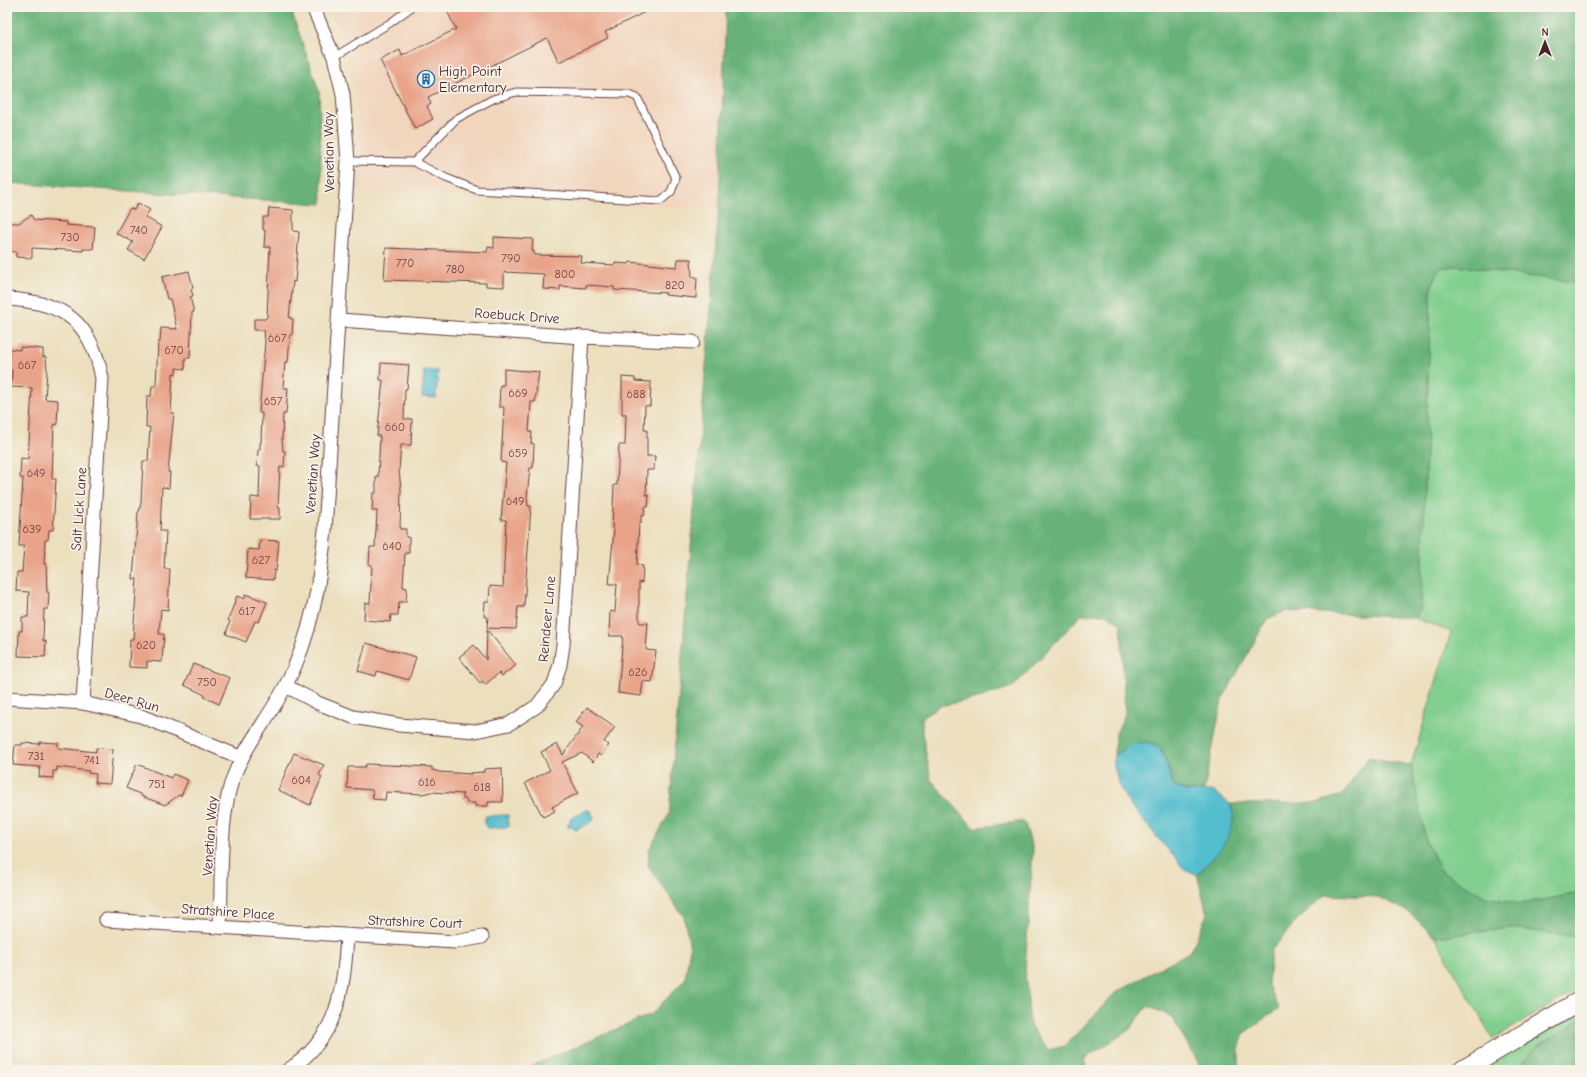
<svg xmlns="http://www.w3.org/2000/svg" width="1587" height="1077" font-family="'Comic Neue',sans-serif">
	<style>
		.built { fill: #f1d5bd }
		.green { fill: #81cf8e; stroke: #66775c }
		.forest { fill: #68b279; stroke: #596852 }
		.water { fill: #53bece; stroke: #4e6e7c }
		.building { fill: #e9a388 }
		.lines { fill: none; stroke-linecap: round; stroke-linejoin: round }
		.service-casing { stroke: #623c41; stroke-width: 9 }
		.minor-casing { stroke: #623c41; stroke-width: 15 }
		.secondary-casing { stroke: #623c41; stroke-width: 21 }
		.service { stroke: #fff; stroke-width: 7 }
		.minor { stroke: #fff; stroke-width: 13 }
		.secondary { stroke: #fff; stroke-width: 19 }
		.labels { text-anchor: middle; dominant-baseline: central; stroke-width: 3.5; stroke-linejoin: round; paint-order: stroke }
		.number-label { font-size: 12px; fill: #724042 }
		.poi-label { font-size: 14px; fill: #4a1f2b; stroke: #f7f3e8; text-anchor: start }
		.street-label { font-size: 14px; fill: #4a1f2b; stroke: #f7f3e8 }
	</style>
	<rect width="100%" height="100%" fill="#f7f3e8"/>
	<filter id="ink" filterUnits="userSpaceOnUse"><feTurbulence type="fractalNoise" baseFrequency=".025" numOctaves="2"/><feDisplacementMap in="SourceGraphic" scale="8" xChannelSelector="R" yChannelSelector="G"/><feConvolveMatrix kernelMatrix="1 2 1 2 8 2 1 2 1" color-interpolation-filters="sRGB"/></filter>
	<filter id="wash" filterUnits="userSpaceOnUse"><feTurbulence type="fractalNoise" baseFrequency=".012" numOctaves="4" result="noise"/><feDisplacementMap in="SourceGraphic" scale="16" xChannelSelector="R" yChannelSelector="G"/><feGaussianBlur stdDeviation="0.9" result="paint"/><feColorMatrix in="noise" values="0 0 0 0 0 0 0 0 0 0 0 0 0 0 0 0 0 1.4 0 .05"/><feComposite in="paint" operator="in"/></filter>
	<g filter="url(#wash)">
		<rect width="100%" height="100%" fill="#ecdfbd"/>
		<!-- built -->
		<polygon class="built" points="328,7 726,7 719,209 356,190 358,136 356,97 339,29"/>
		<!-- green -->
		<g class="green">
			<polygon points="1457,266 1580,283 1580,893 1521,904 1486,897 1443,873 1426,842 1411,765 1451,632 1415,618 1421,609 1431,288 1440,268"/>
			<polygon points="1511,928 1580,937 1580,988 1493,1039 1435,937"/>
			<polygon points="1580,1008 1580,1020 1536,1047 1522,1064 1523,1070 1477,1070"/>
		</g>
		<!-- forest -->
		<g class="forest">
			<polygon points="7,7 290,7 319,91 322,204 7,183"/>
			<path d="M726 7H1580V283L1457 266 1440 268 1431 288 1421 609 1415 618 1286 611 1267 619 1222 700 1204 791H1186L1174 787C1170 778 1169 770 1166 760 1158 731 1132 745 1114 755L1115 736 1125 714 1121 624 1106 614 1081 615 1014 686 979 698 939 706 922 718V733L931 780 974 828 1024 821 1033 850 1025 971 1030 1026 1048 1050 1065 1046 1116 992 1191 951 1207 914 1197 874 1213 859 1234 819 1230 804 1316 803 1342 795 1368 758 1411 765 1426 842 1443 873 1486 897 1521 904 1580 893V937L1511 928 1435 937 1407 911 1379 897 1325 895 1297 920 1271 951 1268 985 1279 1008 1244 1033 1239 1050V1070H1200L1199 1064 1172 1017 1148 1006 1129 1030 1084 1059 1087 1070H522L652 1014 685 979 690 948 684 917 648 866 649 850 669 814 719 209Z"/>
			<polygon points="1580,1020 1580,1070 1523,1070 1521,1064 1536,1047"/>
		</g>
		<!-- water -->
		<g class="water">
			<polygon points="424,370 438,371 436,398 422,397"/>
			<path d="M1145 742C1148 743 1154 744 1157 746 1167 754 1168 775 1174 787L1186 791H1213L1230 804C1231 808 1234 815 1233 819 1231 841 1212 860 1197 874L1186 871 1130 805 1119 786 1114 765V755L1134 744Z"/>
			<polygon points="587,810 591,811 594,817 593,821 576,830 571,827 569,828 567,825 569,824 570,819"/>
			<polygon points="508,815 509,827 487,828 484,823 486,816"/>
		</g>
		<g id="blocks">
			<!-- building -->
			<g class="building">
				<polygon points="445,7 655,7 605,32 608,38 559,62 547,38 428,97 431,104 427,106 433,119 415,129 380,60 400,50 402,56 456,29"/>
				<polygon points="138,203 150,210 145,217 162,227 144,259 128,250 133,242 116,233 130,208 134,210"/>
				<polygon points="269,208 293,210 293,231 299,232 295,282 293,281 289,318 293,319 292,335 290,335 288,362 285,362 283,388 288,388 286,414 283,414 282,439 283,451 285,451 284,467 280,467 278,508 280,508 280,519 250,519 251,497 259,498 260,466 257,466 258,449 260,449 260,443 261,443 262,413 259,413 265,342 264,330 254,330 254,319 265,319 267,317 270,247 264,247 265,230 263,230 263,217 268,217"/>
				<polygon points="31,215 34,220 66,222 66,225 95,227 93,249 83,249 83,251 32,248 32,258 16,257 16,252 7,251 7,223 19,223"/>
				<polygon points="494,237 533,239 532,251 534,251 534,255 582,256 581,263 615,265 615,263 629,264 630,262 677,267 678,259 691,259 692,277 697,277 696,298 665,295 666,293 614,290 614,287 586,285 586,288 560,286 560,290 543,289 544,274 504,272 504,287 486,286 486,283 384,280 386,248 487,252 488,247 494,248"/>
				<polygon points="189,271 193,288 191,289 193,296 190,297 194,312 192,312 190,358 185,358 185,369 176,368 176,374 173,373 171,413 174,413 168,472 170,472 169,488 162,487 160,531 166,531 164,569 170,569 168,610 161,609 159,634 164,634 162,662 147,661 147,668 129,667 130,639 133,639 135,608 137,579 133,579 138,512 139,512 141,503 143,461 148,461 150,427 146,427 147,396 151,396 152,386 156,386 158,342 160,342 161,328 177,329 170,299 167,299 162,277"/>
				<polygon points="20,347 43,349 43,357 46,357 47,370 45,399 58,400 57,425 54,424 52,479 56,479 53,530 49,530 48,540 45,540 44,564 46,564 47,592 49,593 48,609 44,609 43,641 46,641 45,657 18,656 19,631 22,631 22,617 28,617 29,592 16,591 17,572 22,572 24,546 19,546 23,478 20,478 21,458 28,459 32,388 11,387 12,370 9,370 10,349 20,350"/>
				<polygon points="381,363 409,365 407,389 405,389 404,419 412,419 411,445 401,445 399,470 401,490 400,529 406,529 406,537 409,537 409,553 405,553 403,587 407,588 406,602 399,602 398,615 391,615 390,622 364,620 365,603 370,603 372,565 369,565 370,547 375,547 377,511 372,511 373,493 376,493 376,476 378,477 380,436 377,436 383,380 380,380"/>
				<polygon points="504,369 539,372 535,402 531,402 529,432 532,432 531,443 534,444 533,468 530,468 527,497 528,506 531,506 524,607 518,607 516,629 487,628 488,617 484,617 485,602 489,602 490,586 503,587 506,520 501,520 506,463 501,462 504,407 499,407 500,385 504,385"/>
				<polygon points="622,377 635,378 635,381 651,382 650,406 645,406 644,430 647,430 647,456 655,456 654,470 647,470 646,495 649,495 648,507 645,507 644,516 641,516 641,523 639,523 637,565 643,566 642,583 639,582 639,621 640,623 648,623 646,650 656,651 652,682 643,681 641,696 618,693 623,636 609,636 610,611 615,612 617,584 609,584 614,529 612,528 614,485 617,485 619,445 625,445 626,414 622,414"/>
				<polygon points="260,540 279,541 276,571 274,570 273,580 246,578 248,549 259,550"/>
				<polygon points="245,594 267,602 259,622 255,621 246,642 226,634 230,621 228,620 237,596 245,599"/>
				<polygon points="487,630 516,665 502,676 499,673 485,685 483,681 480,683 459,657 474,645 486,660"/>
				<polygon points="366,643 416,657 409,680 377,671 376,676 358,671"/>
				<polygon points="193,664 230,678 219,704 204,697 205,695 184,685"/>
				<polygon points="587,707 615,727 604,742 609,745 601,756 598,754 593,762 582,753 562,762 578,793 552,807 555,811 543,817 525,783 550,770 541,752 557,744 563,755 583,727 576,722"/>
				<polygon points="40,742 58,743 58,748 96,752 96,748 113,749 110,784 95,783 96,774 88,773 89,771 57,767 57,771 53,771 53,778 39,777 40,767 13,765 15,745 22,745 22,743 40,744"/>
				<polygon points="294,753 324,765 319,775 322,777 310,805 278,790"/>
				<polygon points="137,764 171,778 173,774 188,780 181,796 179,795 165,805 141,796 142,795 126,788"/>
				<polygon points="366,764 432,767 432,770 440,772 471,774 470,773 484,772 484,769 502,768 503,802 488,802 488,806 475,806 475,803 467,803 466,799 463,799 463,794 431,792 422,794 386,792 385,800 373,799 372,790 347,788 348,767 365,767"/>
			</g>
		</g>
	</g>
	<g filter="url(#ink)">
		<use href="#blocks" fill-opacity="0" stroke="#623c41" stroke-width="1"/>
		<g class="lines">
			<defs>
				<g id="service">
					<polyline points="334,57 390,23 409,9 409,7"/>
					<polyline points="348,161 414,162 446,178 477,190 660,201 671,192 676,178 637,97 629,94 516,92 493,99 456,119 414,162"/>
				</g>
				<g id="minor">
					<path d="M7 299C64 302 91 321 102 378L83 703"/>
					<polyline points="339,320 582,337 693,342"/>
					<polyline points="286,686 318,703 353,717 399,725 476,731 509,724 537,706 554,684 560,665 563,645 582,337"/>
					<polyline points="7,698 83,703 141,716 242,758"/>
					<polyline points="106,920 455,942 482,937"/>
					<path d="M220 927C222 883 219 835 229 791 239 751 268 721 286 685 311 637 320 584 325 530L348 161 343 94 334 57 313 7"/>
					<path d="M288 1070C338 1038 344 990 347 936"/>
				</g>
				<polyline id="secondary" points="1463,1070 1580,1001"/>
			</defs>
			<!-- service casing -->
			<use href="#service" class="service-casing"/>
			<!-- minor casing -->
			<use href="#minor" class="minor-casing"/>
			<!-- secondary casing -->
			<use href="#secondary" class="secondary-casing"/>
			<!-- service -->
			<use href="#service" class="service"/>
			<!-- minor -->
			<use href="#minor" class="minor"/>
			<!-- secondary -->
			<use href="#secondary" class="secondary"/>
		</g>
	</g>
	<!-- icons -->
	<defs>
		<symbol id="building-ring" viewBox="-11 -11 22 22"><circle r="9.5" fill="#f7f3e8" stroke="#1f6fb2" stroke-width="1.5"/><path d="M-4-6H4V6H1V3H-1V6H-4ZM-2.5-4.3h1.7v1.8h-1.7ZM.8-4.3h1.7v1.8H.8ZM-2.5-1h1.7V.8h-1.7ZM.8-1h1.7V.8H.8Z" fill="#1f6fb2"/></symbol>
	</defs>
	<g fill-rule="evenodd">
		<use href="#building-ring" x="416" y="69" width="20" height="20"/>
	</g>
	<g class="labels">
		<!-- number labels -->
		<g class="number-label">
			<text x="139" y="230">740</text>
			<text x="70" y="237">730</text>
			<text x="511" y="258">790</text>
			<text x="405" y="263">770</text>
			<text x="455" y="269">780</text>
			<text x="565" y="274">800</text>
			<text x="675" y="285">820</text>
			<text x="277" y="338">667</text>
			<text x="174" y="350">670</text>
			<text x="27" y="365">667</text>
			<text x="518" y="393">669</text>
			<text x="636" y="394">688</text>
			<text x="273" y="401">657</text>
			<text x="395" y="427">660</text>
			<text x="518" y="453">659</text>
			<text x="36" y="473">649</text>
			<text x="515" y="501">649</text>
			<text x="32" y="529">639</text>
			<text x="392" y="546">640</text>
			<text x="261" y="560">627</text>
			<text x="247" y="611">617</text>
			<text x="146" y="645">620</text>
			<text x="638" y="672">626</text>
			<text x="207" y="682">750</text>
			<text x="36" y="756">731</text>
			<text x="92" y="760">741</text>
			<text x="301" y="780">604</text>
			<text x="427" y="782">616</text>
			<text x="157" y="784">751</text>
			<text x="482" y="787">618</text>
		</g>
		<!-- poi labels -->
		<g class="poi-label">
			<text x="439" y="71">High Point<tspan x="439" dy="16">Elementary</tspan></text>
		</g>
		<!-- street labels -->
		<g class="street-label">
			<text transform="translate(329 152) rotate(-91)">Venetian Way</text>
			<text transform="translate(517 316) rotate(4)">Roebuck Drive</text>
			<text transform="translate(313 474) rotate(-86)">Venetian Way</text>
			<text transform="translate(79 509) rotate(-86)">Salt Lick Lane</text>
			<text transform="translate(547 619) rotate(-85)">Reindeer Lane</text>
			<text transform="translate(132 700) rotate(16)">Deer Run</text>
			<text transform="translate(210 836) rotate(-86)">Venetian Way</text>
			<text transform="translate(228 912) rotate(4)">Stratshire Place</text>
			<text transform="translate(415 922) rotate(2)">Stratshire Court</text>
		</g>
	</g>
	<!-- margin -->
	<rect width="1587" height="1077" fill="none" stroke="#f7f3e8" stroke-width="24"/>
	<!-- north arrow -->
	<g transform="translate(1545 42)" stroke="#f7f3e8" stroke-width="3" paint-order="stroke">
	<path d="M0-3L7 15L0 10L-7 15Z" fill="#4a1f2b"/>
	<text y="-6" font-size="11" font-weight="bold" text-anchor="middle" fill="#4a1f2b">N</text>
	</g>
</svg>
